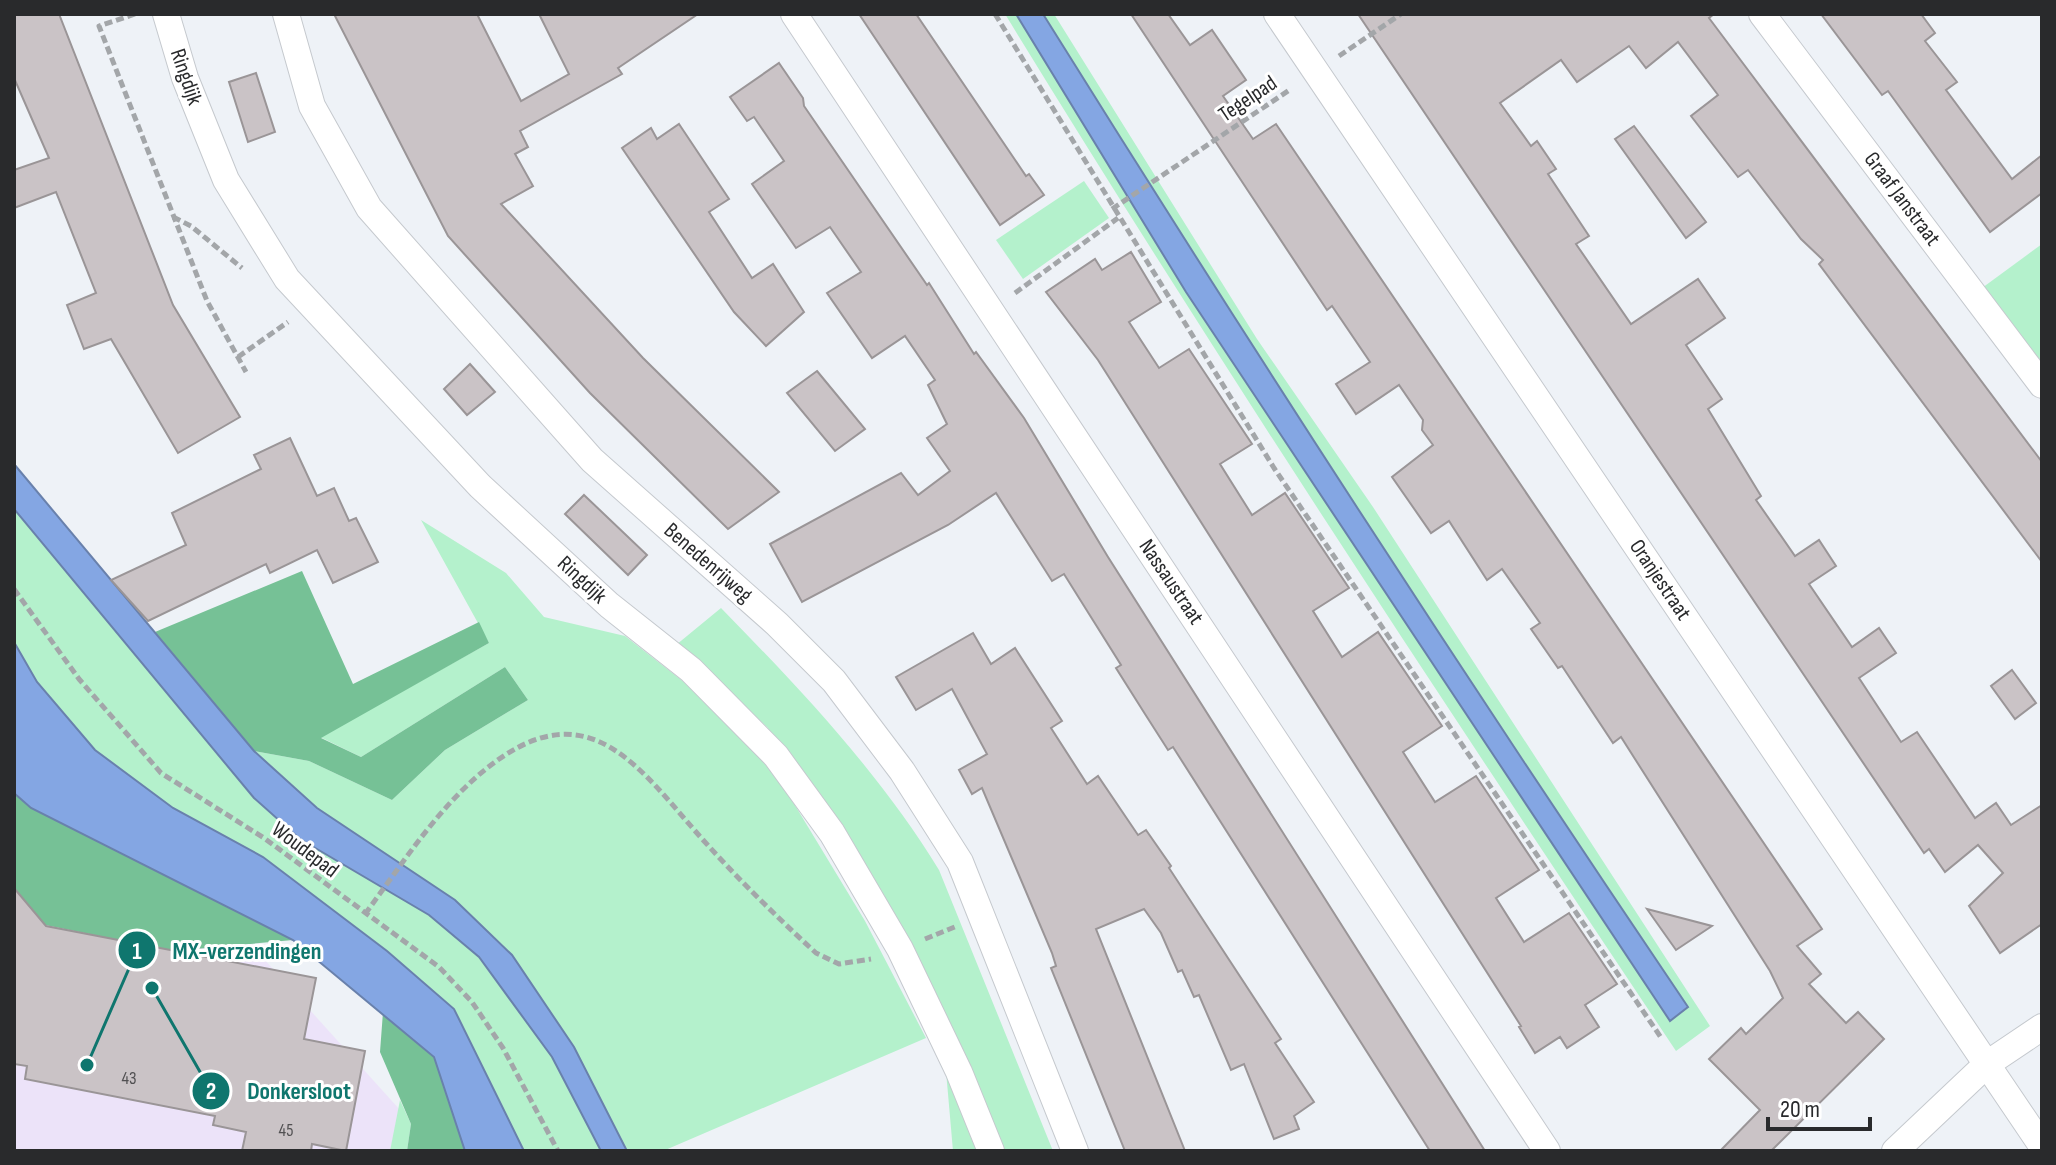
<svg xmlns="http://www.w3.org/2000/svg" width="2056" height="1165" font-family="'Sofia Sans Condensed',sans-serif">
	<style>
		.industrial { fill: #ece3f9 }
		.green { fill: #b4f1cc }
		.forest { fill: #76c196 }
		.water { fill: #84a6e3; stroke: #6981ac; stroke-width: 2 }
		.building { fill: #cac3c6; stroke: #9a9597; stroke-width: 2 }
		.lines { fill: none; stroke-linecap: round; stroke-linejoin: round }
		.minor-casing { stroke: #c5c9ce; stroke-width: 28 }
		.path { stroke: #a3a6a9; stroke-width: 5; stroke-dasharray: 8 4; stroke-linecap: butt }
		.minor { stroke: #fff; stroke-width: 26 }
		.labels { text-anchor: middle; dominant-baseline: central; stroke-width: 6; stroke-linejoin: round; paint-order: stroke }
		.number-label { font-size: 18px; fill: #515052 }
		.street-label { font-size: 22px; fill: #292a2c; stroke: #fff }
		.leader { fill: none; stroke: #0f766e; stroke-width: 3 }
		.callout-dot { fill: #0f766e; stroke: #fff; stroke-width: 3 }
		.mark-label { font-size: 24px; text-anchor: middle; font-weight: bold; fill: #fff }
		.callout-label { font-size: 24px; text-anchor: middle; font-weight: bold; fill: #0f766e; stroke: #fff; stroke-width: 6; stroke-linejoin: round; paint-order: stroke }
	</style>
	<rect width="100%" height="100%" fill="#eef2f7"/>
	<!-- industrial -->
	<polygon class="industrial" points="14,708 144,826 437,1151 14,1151"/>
	<!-- green -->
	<g class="green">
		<path d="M1005 14H1016L1186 292 1670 1020 1688 1007C1467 680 1252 349 1043 14H1054L1257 339 1373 507 1710 1026 1676 1051C1447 708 1220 365 1005 14Z"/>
		<polygon points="1084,181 1109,218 1023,279 996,240"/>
		<polygon points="2042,244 2042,369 1982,288"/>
		<polygon points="14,509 254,798 300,839 429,915 479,957 552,1057 601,1151 524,1151 453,1009 387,951 263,857 173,808 95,750 37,682 14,642"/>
		<polygon points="421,520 506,573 544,617 625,636 707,700 773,769 865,921 926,1038 663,1151 627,1151 574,1047 512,955 455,900 317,808 254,751 309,761 392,800 445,750 528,700 505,667 361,757 320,737 489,643"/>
		<path d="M721 608C801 690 879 772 939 870L1053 1151H1004L976 1082 794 763 767 727 676 645Z"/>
		<polygon points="946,1071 979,1151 953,1151"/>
		<polygon points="400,1100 411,1124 407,1151 390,1151"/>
	</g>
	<!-- forest -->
	<g class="forest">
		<polygon points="302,571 353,684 479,622 489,643 321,738 361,757 505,667 528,700 445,750 392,800 309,761 254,751 155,632"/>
		<polygon points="14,793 31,808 293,940 173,951 45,925 14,888"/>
		<polygon points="383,1012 434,1057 465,1151 407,1151 411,1124 380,1052"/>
	</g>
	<!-- water -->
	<g class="water">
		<path d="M1016 14H1043C1252 349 1467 680 1688 1007L1670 1021 1186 292Z"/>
		<polygon points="14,464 254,751 317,808 455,900 512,955 574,1047 627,1151 601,1151 552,1057 479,957 429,915 300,839 254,798 14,509"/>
		<polygon points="14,642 37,682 95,750 173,808 263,857 387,951 454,1009 524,1151 465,1151 434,1057 293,940 31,808 14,793"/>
	</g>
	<!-- building -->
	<g class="building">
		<polygon points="14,14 59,14 173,305 240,417 178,453 111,339 84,349 67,305 96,293 56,192 14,208 14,170 49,158 14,78"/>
		<polygon points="334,14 477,14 521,101 569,74 539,14 698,14 618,68 622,74 520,131 528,147 515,154 533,186 501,204 643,358 779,492 728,529 590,393 448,236"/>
		<polygon points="859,14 916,14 1026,176 1029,174 1044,195 1000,225"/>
		<polygon points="1131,14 1168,14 1190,45 1212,30 1246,80 1223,96 1253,139 1276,124 1822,929 1797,946 1821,974 1809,984 1846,1023 1858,1012 1884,1039 1771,1151 1720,1151 1760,1110 1709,1059 1741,1028 1746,1034 1783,998 1770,971 1621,737 1613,743 1562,666 1558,668 1531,629 1540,623 1502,569 1487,580 1449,521 1431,533 1392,477 1433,445 1422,430 1423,420 1399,385 1356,414 1336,384 1370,362 1332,306 1327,310"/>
		<polygon points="1358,14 1714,14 1709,18 2042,462 2042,562 1819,264 1823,260 1801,239 1748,170 1738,177 1691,116 1718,95 1678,42 1646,68 1629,46 1577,82 1561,60 1500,103 1531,146 1537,141 1556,169 1548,174 1589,236 1576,244 1631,324 1698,279 1725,318 1686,345 1722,399 1708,409 1761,496 1756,500 1795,556 1819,540 1836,566 1809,584 1852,647 1879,628 1896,653 1859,678 1901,742 1917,732 1975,818 1996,803 2011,825 2042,805 2042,924 2000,953 1969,906 2003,873 1978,845 1945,872 1929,849 1924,853"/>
		<polygon points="1821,14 1921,14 1935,33 1925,41 1957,82 1946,90 2012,179 2042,155 2042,193 1990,232 1888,91 1882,95"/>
		<polygon points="779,63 803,98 804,106 927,285 929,283 974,354 976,352 1024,418 1108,557 1485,1151 1430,1151 1173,747 1168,750 1145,714 1116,668 1121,665 1064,574 1052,581 996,493 948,525 802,602 770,544 901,473 918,495 950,471 927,438 947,424 928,385 935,380 905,336 872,358 827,293 861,272 830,227 796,248 752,184 784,161 754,117 747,121 730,97"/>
		<polygon points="256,73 275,132 248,142 229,82"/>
		<polygon points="679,124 729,199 709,212 752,278 773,264 804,312 766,346 734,312 622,148 651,128 657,139"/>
		<polygon points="1634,126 1706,222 1686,238 1615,139"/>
		<polygon points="1131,252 1161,302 1129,322 1159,368 1189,349 1252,444 1220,464 1252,515 1285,493 1349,588 1313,611 1342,657 1378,632 1442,726 1403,752 1435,802 1476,776 1539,870 1496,898 1524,942 1569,913 1617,984 1585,1005 1599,1027 1567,1048 1560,1037 1535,1053 1519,1027 1521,1026 1098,360 1046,292 1095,259 1102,270"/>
		<polygon points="470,364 495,392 467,415 444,389"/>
		<polygon points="817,371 865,429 835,451 787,393"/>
		<polygon points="290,438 317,496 334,488 349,521 356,518 378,562 333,583 317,550 270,573 266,564 148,621 111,580 186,545 172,513 261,469 254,455"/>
		<polygon points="584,495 647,555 628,575 565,514"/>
		<polygon points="973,633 991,664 1015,648 1062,721 1051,728 1087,784 1098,776 1138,835 1146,830 1171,866 1169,868 1281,1039 1275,1043 1314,1102 1294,1116 1299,1129 1274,1139 1244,1064 1231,1070 1199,995 1194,997 1182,970 1178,972 1161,933 1144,909 1096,929 1185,1151 1125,1151 1051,968 1056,966 1052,953 982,788 972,794 959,770 987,754 952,689 916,710 896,677"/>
		<polygon points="2012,670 2036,703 2015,719 1991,686"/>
		<polygon points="14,888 46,926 316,978 304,1039 365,1051 346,1151 312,1144 311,1151 242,1151 246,1132 213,1125 215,1116 25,1079 27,1066 14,1064"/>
		<polygon points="1647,909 1712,926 1676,950"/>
	</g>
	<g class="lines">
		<defs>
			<g id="minor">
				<polyline points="166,14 185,78 226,180 287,279 480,486 609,605 691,670 776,756 832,833 900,949 959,1072 991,1151"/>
				<polyline points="286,14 312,106 369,208 592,460 777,624 834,681 902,771 960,862 1075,1151"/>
				<polyline points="794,14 1547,1151"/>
				<polyline points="1277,14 2042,1146"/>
				<polyline points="1762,14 2042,385"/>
				<polyline points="1895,1151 1987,1064 2042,1027"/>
			</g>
		</defs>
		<!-- minor casing -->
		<use href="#minor" class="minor-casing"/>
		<!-- path -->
		<g class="path">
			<polyline points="135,14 99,26 207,301 246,372"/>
			<polyline points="995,14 1274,468 1662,1039"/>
			<polyline points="1339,56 1401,14"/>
			<polyline points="1112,209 1291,89"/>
			<polyline points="173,217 191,226 242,268"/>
			<polyline points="1015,293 1118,218"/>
			<polyline points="238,357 288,322"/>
			<polyline points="14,589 79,679 161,773 264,838 439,967 472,1002 503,1048 558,1151"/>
			<path d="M365 914C403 863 440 804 491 765 591 688 642 772 704 841 739 880 777 917 816 953L839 964 871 959"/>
			<polyline points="925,939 957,926"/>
		</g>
		<!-- minor -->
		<use href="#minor" class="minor"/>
	</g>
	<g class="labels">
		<!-- number labels -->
		<g class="number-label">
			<text x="129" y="1078">43</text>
			<text x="286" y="1130">45</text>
		</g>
		<!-- street labels -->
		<g class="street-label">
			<text transform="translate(186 77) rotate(71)">Ringdijk</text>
			<text transform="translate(1248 99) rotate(-34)">Tegelpad</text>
			<text transform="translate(1902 199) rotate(53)">Graaf Janstraat</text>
			<text transform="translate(708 563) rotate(41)">Benedenrijweg</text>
			<text transform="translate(582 580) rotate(43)">Ringdijk</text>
			<text transform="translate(1660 580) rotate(56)">Oranjestraat</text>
			<text transform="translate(1171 582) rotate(56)">Nassaustraat</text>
			<text transform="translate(305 850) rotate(37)">Woudepad</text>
		</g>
	</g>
	<!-- callouts -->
	<path class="leader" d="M87 1065L137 950M152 988L211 1091"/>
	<g class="callout-dot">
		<circle cx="87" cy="1065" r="8"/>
		<circle cx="152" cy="988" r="8"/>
		<circle cx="137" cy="950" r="20"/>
		<circle cx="211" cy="1091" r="20"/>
	</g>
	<g class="mark-label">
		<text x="137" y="959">1</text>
		<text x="211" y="1099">2</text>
	</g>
	<g class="callout-label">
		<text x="247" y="959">MX-verzendingen</text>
		<text x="299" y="1099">Donkersloot</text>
	</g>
	<!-- border -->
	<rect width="2056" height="1165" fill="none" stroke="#292a2c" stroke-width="32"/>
	<!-- scale -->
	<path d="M1768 1117v12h102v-12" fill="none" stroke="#292a2c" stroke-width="4"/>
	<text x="1780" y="1117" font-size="24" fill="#292a2c" stroke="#ffffff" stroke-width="6" paint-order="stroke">20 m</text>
</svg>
